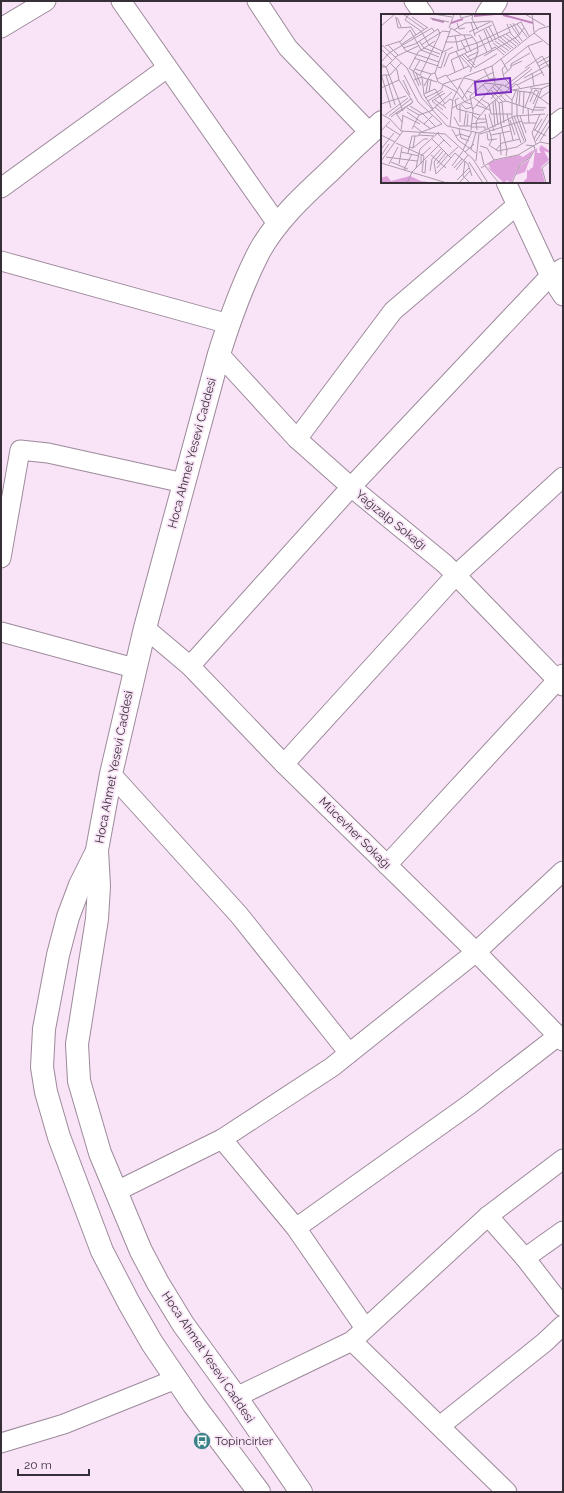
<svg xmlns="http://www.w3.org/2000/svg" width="564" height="1493" font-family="Raleway,sans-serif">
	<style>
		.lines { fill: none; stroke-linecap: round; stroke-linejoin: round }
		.street-casing { stroke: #9d8a9b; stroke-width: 21 }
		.secondary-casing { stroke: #9d8a9b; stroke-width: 24 }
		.street { stroke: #fff; stroke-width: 19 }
		.secondary { stroke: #fff; stroke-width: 22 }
		.labels { text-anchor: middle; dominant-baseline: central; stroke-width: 3.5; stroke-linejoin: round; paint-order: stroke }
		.street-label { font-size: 12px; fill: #372f37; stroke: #f9e4f7 }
		.poi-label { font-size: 12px; fill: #372f37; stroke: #f9e4f7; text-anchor: start }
		.inset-river { fill: none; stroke: #c183bd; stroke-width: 2 }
		.inset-road { fill: none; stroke: #ab9caa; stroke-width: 1 }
		.view { fill: #7b2cbf; fill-opacity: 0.15; stroke: #7b2cbf; stroke-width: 2 }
		.inset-edge { fill: none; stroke: #372f37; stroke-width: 2 }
	</style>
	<rect width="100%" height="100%" fill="#f9e4f7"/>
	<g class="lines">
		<defs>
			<g id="street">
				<polyline points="121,1 278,225"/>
				<polyline points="257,1 288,48 370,133"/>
				<polyline points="414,1 424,15"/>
				<polyline points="1,28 46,1"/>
				<polyline points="549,129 563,118"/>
				<polyline points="506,182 550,276 563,296"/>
				<polyline points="1,188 167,68"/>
				<polyline points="1,261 229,324"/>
				<polyline points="219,354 297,439 351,487 445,564 563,686"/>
				<polyline points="297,439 393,311 517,205"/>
				<polyline points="1,558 20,450 48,453 184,483"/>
				<polyline points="145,628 190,666 284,764 476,952 563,1041"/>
				<polyline points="1,632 134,668"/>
				<polyline points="190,666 351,487 550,276 563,268"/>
				<polyline points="284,764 456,575 563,477"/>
				<polyline points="111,774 239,915 349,1053"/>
				<polyline points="387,865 563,674"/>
				<polyline points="222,1139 296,1228 365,1328"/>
				<polyline points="115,1192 222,1139 332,1067 476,952 563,871"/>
				<polyline points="488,1216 525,1258 563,1307"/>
				<polyline points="296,1228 470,1104 558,1036"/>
				<polyline points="525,1258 563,1231"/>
				<polyline points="352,1341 507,1492"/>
				<polyline points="236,1397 352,1341 488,1216 563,1159"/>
				<polyline points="440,1426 545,1342 563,1325"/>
				<polyline points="1,1443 64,1424 176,1379"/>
			</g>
			<g id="secondary">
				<polyline points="487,15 496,1"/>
				<polyline points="96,853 80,885 68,917 58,955 44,1029 42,1067 46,1092 59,1137 102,1251 129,1303 152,1343 194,1405 259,1492"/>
				<path d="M301 1492 236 1397 183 1324 158 1283 141 1251 100 1153 79 1081 77 1044 97 919 99 886 97 850 111 774 145 628 219 354C230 319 242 285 259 252 276 221 303 196 329 172 346 155 364 138 382 122"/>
			</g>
		</defs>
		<!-- street casing -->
		<use href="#street" class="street-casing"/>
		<!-- secondary casing -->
		<use href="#secondary" class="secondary-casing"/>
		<!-- street -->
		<use href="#street" class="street"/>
		<!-- secondary -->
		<use href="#secondary" class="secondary"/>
	</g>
	<!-- icons -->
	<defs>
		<symbol id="bus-disc" viewBox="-11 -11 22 22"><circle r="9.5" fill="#398186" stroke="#f9e4f7"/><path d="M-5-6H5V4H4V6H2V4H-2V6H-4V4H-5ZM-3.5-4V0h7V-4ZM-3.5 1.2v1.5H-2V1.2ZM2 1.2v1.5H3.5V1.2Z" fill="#fff"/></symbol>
	</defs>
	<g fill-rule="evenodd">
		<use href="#bus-disc" x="192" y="1431" width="20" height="20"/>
	</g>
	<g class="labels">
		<!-- street labels -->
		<g class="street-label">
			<text transform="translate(192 453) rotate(-75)">Hoca Ahmet Yesevi Caddesi</text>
			<text transform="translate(391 520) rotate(39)">Yağızalp Sokağı</text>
			<text transform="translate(114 767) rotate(-79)">Hoca Ahmet Yesevi Caddesi</text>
			<text transform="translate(355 833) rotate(45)">Mücevher Sokağı</text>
			<text transform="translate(208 1357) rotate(56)">Hoca Ahmet Yesevi Caddesi</text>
		</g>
		<!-- poi labels -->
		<g class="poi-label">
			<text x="215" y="1441">Topincirler</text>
		</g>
	</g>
	<!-- overview -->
	<g transform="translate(381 14)">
		<rect width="169" height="169" fill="#f9e4f7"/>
		<path d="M152 136 149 144 139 149 130 169 126 166 123 169 105 152 110 155 107 150 111 147 138 141 142 143ZM149 145 144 158 135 161 139 151Z" fill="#dfa4db"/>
		<path d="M160 131 169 137V139L163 137 168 146 160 153 164 169H141L146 164V155L147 157 152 153 154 136 156 134V139H160L158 135ZM6 162 10 167 29 162 40 167 55 169H0V164Z" fill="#de9fda"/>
		<path class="inset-river" d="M122 1 152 9M93 2 114 0M51 5 63 8M70 9 82 5"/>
		<path class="inset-road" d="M22 0 43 15M28 0 24 6 40 17 48 31 61 37M52 0 71 3M79 0 80 4 92 1M92 0 91 5 97 16M144 0 164 12M151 0 153 18M14 3 17 5 20 13M31 3 47 14M15 4 17 14 30 13 35 21M49 4 68 8M90 8 94 22M76 9 78 15 84 14M132 9 139 21M126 10 130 20 139 29M129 10 141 27M136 10 146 23M0 12 14 0M108 13 115 26M68 14 73 0M70 14 81 21H90L96 29 97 38 89 58M105 15 112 28M73 16 84 9 109 7M103 16 111 36M88 18 111 7 118 24M153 19 169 32M93 20 111 11M125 20 137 30M83 21 90 38M98 21 106 38M74 22 77 36M122 22 135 32M66 23 80 21M119 23 132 34M117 25 130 35M18 27 25 37 58 48M38 27 43 34 59 40M80 27 86 39M114 27 128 37M64 28H76L92 23M96 29 140 8 148 22M112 29 125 39M0 30 26 54 41 84 66 112 98 119M21 30 47 13M7 31 17 41M40 31 62 17 69 18M4 32 20 27 29 16 40 36 58 43M147 32 163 62M83 33 96 29M22 34 34 30 57 15 59 20 39 61M0 35 11 46M111 35 114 33 123 41M75 37 83 54M60 39 72 33M84 40 94 51M81 41 93 53M79 42 91 55M103 42 137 22 143 14M161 42 169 55M14 43 37 32M86 43 97 38M33 44 57 52M120 45 127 57M70 46 129 18M70 46 74 58M87 47 111 36M0 48 8 39 51 14 53 17M9 49 16 56 18 66 32 88M156 49 169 42M0 50 5 53 22 97M123 51 147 32 161 27M111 52 114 69M124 52 121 55 123 64 128 69M130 52 141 47M158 52 169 46M0 53H5L14 44M57 53 60 54 65 38M63 53 68 40 84 34M93 54 116 40M144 54 161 42M28 55 37 38 54 27M29 55 43 64 56 68M34 55 50 60M103 55 108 65 115 64M35 59 40 71M54 59 57 68 76 78 84 88 90 90M54 59 70 14M151 59 153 72M5 61 14 91M23 61 37 88 61 110M122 61 130 54V50L149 39M66 62 88 52M1 63 10 94M0 64 2 61H9L20 49M83 64 95 67 113 58M143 64 169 50M56 65 65 61 76 75M22 66 29 81M33 66 41 63 43 81 52 95 71 78M62 70 81 64M102 71 118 89 120 111M114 71 131 86M136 71 162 58M38 72 32 58 39 46M43 72 50 60 54 59M78 72 86 85M124 72 149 53M112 73 125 87M0 74 18 66M127 74 151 55M149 74 160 75 169 71M129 75 135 70 139 74M110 76 122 88M132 76 169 69M86 77 94 67M135 77 131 86V103L140 129M48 78 50 65M45 79 47 66M43 80 54 75 64 90M44 84 60 76 62 71M78 84 74 86 76 95 99 101M93 84 106 94M159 84 169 77M81 85 86 77 91 79M100 85 108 90 110 100H131M110 85 121 71M54 86 65 94M114 86 117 111M47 87 62 77M112 88 114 113M149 88 154 76 157 77M118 89 125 87 152 96H163M121 89 123 109M0 90 25 82M80 90 85 95 91 93M135 90 137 77M152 90 158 77M79 91V108M95 91 109 96M138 91 139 77M29 92 42 100 55 113M61 92 69 85 72 87M54 93 67 105M144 93 151 75M153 93 165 94M26 94 38 101M71 94 95 82M147 94 148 109M92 95 114 70M62 96 51 87 64 79M26 98 50 115M15 99 31 89M151 99 161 74M0 100 9 105 20 117 64 120 92 145 107 169M16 100 32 88M104 100 107 115M108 100 113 117M126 100 132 126M142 100 143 77M4 101 27 84M21 101 39 110M91 101 97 105H105M8 102 30 85M133 102 143 127M139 102 145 119M10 103 15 99 21 108M73 103 78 112H90M129 106 134 121M142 109H155M43 110 52 101M90 110 105 108M120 110 126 136 125 142M5 112 19 121M33 112 41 118 61 110M69 112 72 85 83 63 111 52 158 15 169 12M83 112 85 98M86 112 87 100M90 113H104V116M31 115 38 101 52 96M71 115 77 126 95 139M78 115 80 124 88 127M108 115 111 126 108 131M152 115 165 122M20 116 22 102M90 116 92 97 89 82 104 69 122 71 131 76 152 79 169 91M96 116 95 108 98 103 108 91 128 75M154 116 161 105M0 117 9 107M98 119 134 102 164 100M106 119 107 126 116 125M119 119 120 141M57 120 70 133M99 120 141 107M0 121 14 128M38 121 53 122M110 121 130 117M75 122 79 120 89 123M51 125 70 144M153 125 167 100M155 127 169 105M159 127 169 111M15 129 43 142 41 158 44 159M155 130 151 119 159 100M108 131 117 137 136 133 145 127 136 102V90M99 132 106 134 113 146M28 133 32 134 43 125H47M32 134 34 122M0 135 13 119M90 135 95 118M82 136 91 117M115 136 121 129 139 125M62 137 53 148 55 160 63 152M20 138 38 142M84 138 93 130M98 138H100L103 151M27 139 31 122H37L40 118M50 141 65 154M0 142 8 130M67 142 77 133M5 143 36 147M0 147 22 117M84 147 82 162 89 169M95 147 98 119M10 148 27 155M88 148 102 169M0 149 66 169M8 150 17 133M18 150 21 133M40 150V142L50 133M56 150 65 139M63 152 74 139 87 150 91 162M71 152 82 137M104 152 118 169M35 154 39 135 58 118M56 154 67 141M73 154 81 145M100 154 113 146 137 141 159 128 169 130M25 156 23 155 31 140M75 156 87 141M49 157 51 145 60 135M44 159 45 146M76 166 88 154M26 169 31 158 63 126M78 169 89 157M131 169 139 150 149 144 154 135 153 132 145 131M165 169 161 154 169 147"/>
		<path class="view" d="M129 64 130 78 95 81 94 68Z"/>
		<rect width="169" height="169" class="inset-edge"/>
	</g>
	<!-- border -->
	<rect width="564" height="1493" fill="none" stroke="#372f37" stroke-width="4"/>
	<!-- scale -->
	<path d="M18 1469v6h71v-6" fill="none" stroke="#372f37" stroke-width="2"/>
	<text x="24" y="1469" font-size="12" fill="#372f37" stroke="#f9e4f7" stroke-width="3" paint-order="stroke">20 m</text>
</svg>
